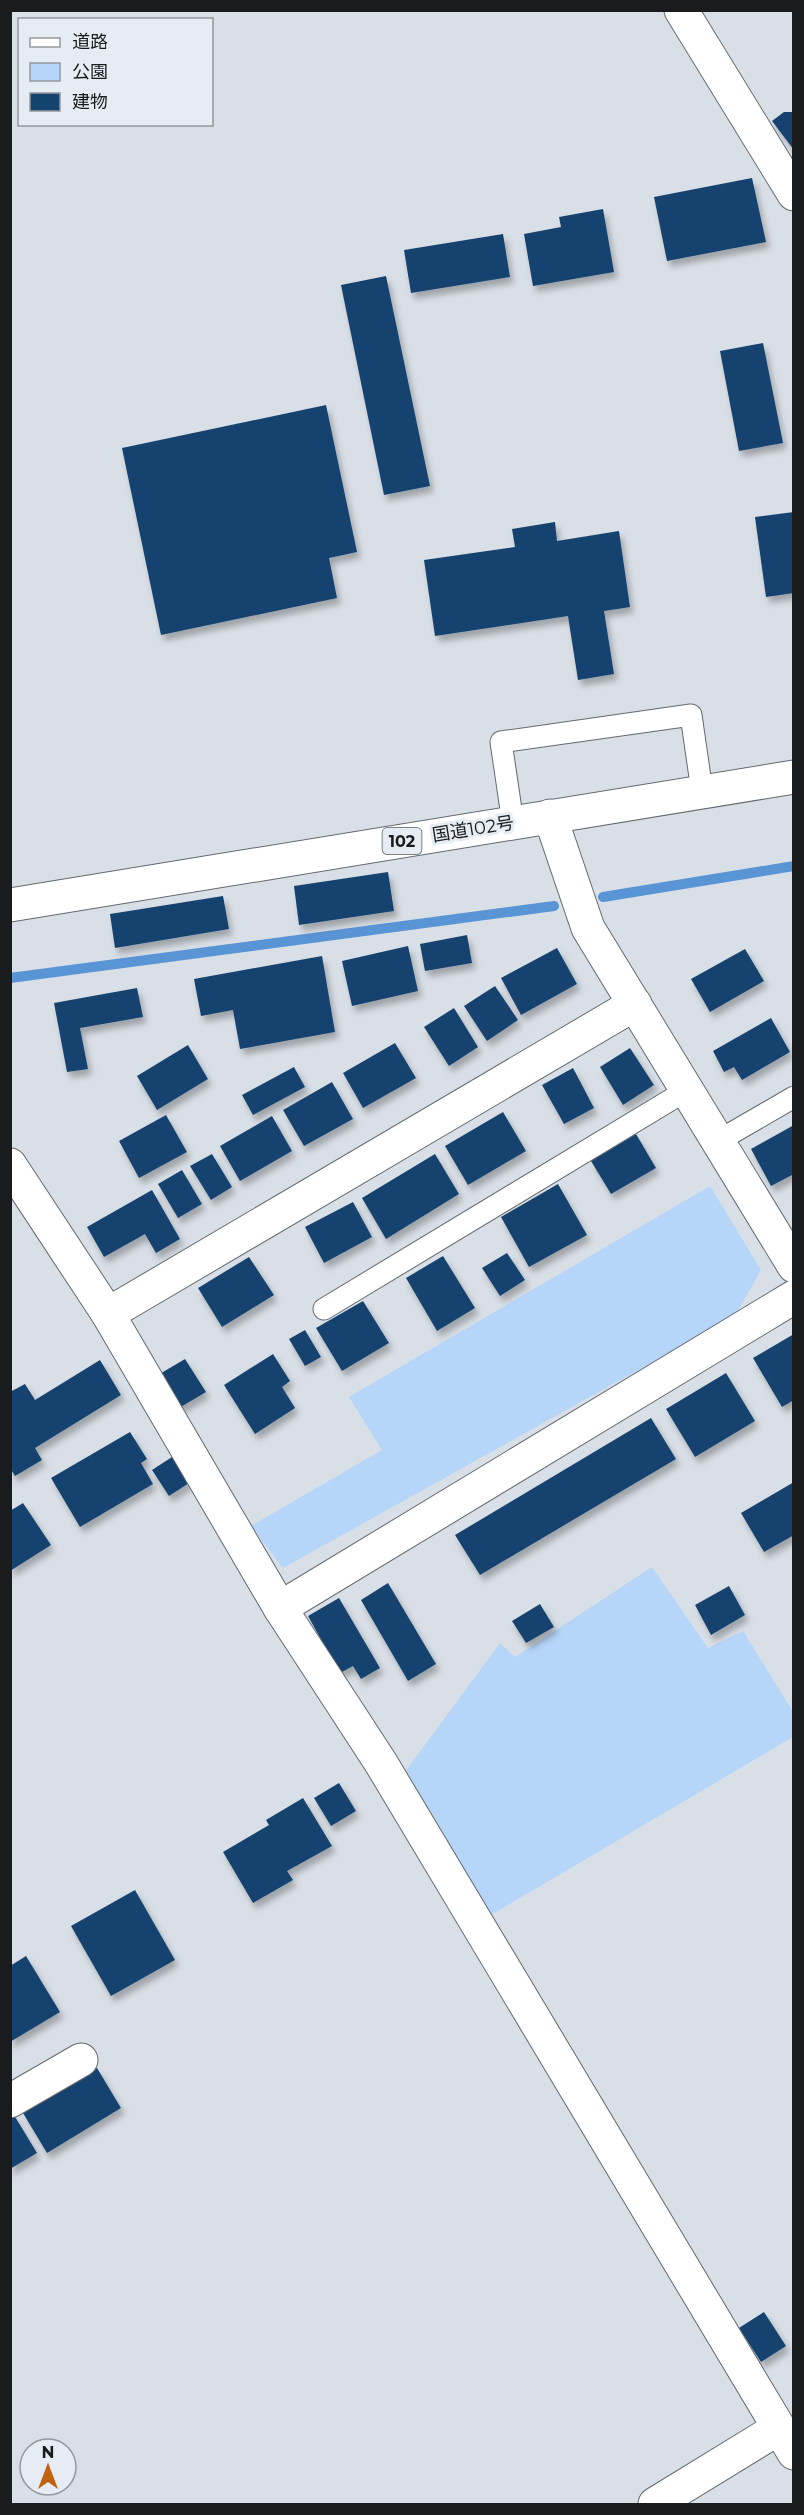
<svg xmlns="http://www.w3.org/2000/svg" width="804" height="2515" font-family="Montserrat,'Noto Sans JP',sans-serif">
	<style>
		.green { fill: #b5d5f9 }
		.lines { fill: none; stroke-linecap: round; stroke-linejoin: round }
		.stream { stroke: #5994d5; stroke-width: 10 }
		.building { fill: #154370; filter: url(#shadow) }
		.service-casing { stroke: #64696f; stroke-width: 23 }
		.minor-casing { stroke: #64696f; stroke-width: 35 }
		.trunk-casing { stroke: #64696f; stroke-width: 35 }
		.service { stroke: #fff; stroke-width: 21 }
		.minor { stroke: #fff; stroke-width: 33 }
		.trunk { stroke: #fff; stroke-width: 33 }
		.labels { text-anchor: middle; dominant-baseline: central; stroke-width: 6; stroke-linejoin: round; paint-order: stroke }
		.shield { fill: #e6ecf3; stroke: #565a5d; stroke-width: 1.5 }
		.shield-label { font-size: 16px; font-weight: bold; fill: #191b1d }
		.street-label { font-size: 18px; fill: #191b1d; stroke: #e6ecf3 }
	</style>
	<defs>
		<filter id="shadow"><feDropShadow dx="3.5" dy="6" stdDeviation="3" flood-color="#0004"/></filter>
	</defs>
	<rect width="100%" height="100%" fill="#d9dfe6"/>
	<!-- green -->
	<g class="green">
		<polygon points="710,1186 761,1270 735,1316 283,1568 251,1526 382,1450 349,1397"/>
		<polygon points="652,1567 708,1648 743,1631 793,1712 793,1737 491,1915 405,1772 500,1643 515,1657"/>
	</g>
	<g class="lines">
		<!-- stream -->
		<g class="stream">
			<polyline points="603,897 794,866"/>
			<polyline points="10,978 554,906"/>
		</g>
	</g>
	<!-- building -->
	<g class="building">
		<polygon points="784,112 794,112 794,150 772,121"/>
		<polygon points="752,178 766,242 667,261 654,197"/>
		<polygon points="603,209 614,272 533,286 524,234 561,227 559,217"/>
		<polygon points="503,234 510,277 411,293 404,250"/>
		<polygon points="386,276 430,486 384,495 341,285"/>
		<polygon points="763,343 783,443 739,451 720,351"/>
		<polygon points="326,405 357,552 329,558 337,598 161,635 122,448"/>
		<polygon points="794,512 794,593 766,597 755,517"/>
		<polygon points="555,522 557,541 619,531 630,607 604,611 614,674 578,680 568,616 435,636 424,560 515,547 512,529"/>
		<polygon points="388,872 394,911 299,925 294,886"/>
		<polygon points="223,896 229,929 115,948 110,914"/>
		<polygon points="467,935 472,963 425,971 420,944"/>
		<polygon points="408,946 418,991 352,1006 342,961"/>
		<polygon points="557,948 577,984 521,1015 501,978"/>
		<polygon points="745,949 764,981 710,1012 691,979"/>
		<polygon points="322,956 335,1032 240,1049 233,1010 201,1016 194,979"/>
		<polygon points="495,986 518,1020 487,1041 464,1006"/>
		<polygon points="137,988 143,1017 80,1028 88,1069 67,1072 54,1003"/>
		<polygon points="454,1008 478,1047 449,1066 424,1027"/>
		<polygon points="771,1018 790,1052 742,1080 734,1067 724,1072 713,1051"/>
		<polygon points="395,1043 416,1078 363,1108 343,1073"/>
		<polygon points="188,1045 208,1079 157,1110 137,1076"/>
		<polygon points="630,1048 654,1085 623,1105 600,1067"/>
		<polygon points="294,1067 305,1087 253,1115 242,1095"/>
		<polygon points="573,1068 594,1108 564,1124 542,1085"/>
		<polygon points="332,1082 353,1119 304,1146 283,1110"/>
		<polygon points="503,1112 526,1151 468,1185 445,1146"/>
		<polygon points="166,1115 187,1152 139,1178 119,1141"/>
		<polygon points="272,1116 292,1151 240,1181 220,1146"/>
		<polygon points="794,1125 794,1174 771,1186 751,1149"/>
		<polygon points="636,1134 656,1168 611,1194 591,1161"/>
		<polygon points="212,1154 232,1187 211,1200 190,1166"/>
		<polygon points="435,1154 459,1194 386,1239 362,1198"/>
		<polygon points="182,1170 202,1204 178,1218 158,1184"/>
		<polygon points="558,1184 587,1235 529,1267 501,1217"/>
		<polygon points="152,1190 180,1239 156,1253 145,1234 104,1257 87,1227"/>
		<polygon points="353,1202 372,1237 324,1263 305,1227"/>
		<polygon points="507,1253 525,1280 500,1296 482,1268"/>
		<polygon points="443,1256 475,1308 437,1331 406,1278"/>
		<polygon points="249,1257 274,1295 222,1327 198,1288"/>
		<polygon points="363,1301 389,1343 342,1371 316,1328"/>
		<polygon points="305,1330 321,1357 305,1366 289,1339"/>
		<polygon points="794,1334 794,1400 782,1407 753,1358"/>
		<polygon points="273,1354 290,1381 282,1387 295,1408 255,1434 224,1385"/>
		<polygon points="185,1359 206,1392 179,1408 158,1375"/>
		<polygon points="100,1360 121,1395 35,1448 42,1460 15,1476 10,1468 10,1392 25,1384 35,1400"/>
		<polygon points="726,1373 755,1421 695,1457 666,1409"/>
		<polygon points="651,1418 676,1459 480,1575 455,1535"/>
		<polygon points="130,1432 147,1459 141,1463 153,1484 80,1527 51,1478"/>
		<polygon points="172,1457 189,1483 169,1496 152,1470"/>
		<polygon points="794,1482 794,1535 764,1552 741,1513"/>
		<polygon points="23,1503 51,1545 10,1571 10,1511"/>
		<polygon points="388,1583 436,1664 408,1681 361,1600"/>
		<polygon points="729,1586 745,1615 711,1635 695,1605"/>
		<polygon points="339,1598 380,1668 361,1679 353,1666 340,1673 308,1616"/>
		<polygon points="540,1604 554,1627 526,1643 512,1621"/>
		<polygon points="339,1783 356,1811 331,1826 314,1798"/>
		<polygon points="303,1798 332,1846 287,1871 293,1880 253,1903 223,1852 269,1825 266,1820"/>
		<polygon points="135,1890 175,1960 111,1996 71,1926"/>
		<polygon points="26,1956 60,2012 10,2042 10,1966"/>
		<polygon points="97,2068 121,2108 47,2153 23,2113"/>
		<polygon points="14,2115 37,2153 10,2169 10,2117"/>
		<polygon points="764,2312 786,2346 761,2362 739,2328"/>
	</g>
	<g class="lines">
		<defs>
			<g id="service">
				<polyline points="513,823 501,742 691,715 702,791"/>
				<polyline points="718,1141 794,1097"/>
				<polyline points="324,1309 687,1090"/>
			</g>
			<g id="minor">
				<polyline points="681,10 794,194"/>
				<polyline points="550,816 588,928 794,1266"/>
				<polyline points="10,1165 108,1314 280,1608 381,1763 794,2453"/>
				<polyline points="108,1314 635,1004"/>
				<polyline points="280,1608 794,1297"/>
				<polyline points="10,2101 81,2060"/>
				<polyline points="655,2504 779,2428"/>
			</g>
			<polyline id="trunk" points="10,905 794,777"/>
		</defs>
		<!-- service casing -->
		<use href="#service" class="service-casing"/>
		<!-- minor casing -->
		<use href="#minor" class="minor-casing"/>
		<!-- trunk casing -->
		<use href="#trunk" class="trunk-casing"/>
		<!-- service -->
		<use href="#service" class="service"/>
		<!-- minor -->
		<use href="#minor" class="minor"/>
		<!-- trunk -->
		<use href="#trunk" class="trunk"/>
	</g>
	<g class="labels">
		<!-- shield labels -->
		<rect class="shield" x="382.5" y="828" width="39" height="26" rx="4.5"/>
		<g class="shield-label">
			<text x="402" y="841">102</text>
		</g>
		<!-- street labels -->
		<g class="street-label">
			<text transform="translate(473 829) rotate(-9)">国道102号</text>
		</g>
	</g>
	<!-- border -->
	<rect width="804" height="2515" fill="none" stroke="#191b1d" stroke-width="24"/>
	<!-- legend -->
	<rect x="18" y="18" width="195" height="108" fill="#e6ecf3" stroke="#94989d" stroke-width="1.5"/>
	<rect x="30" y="38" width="30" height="9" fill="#ffffff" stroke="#94989d" stroke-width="1.5"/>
	<text x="72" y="48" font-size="18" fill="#191b1d">道路</text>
	<rect x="30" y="63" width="30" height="18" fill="#b5d5f9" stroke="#94989d" stroke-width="1.5"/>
	<text x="72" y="78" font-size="18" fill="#191b1d">公園</text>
	<rect x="30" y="93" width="30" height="18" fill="#154370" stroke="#94989d" stroke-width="1.5"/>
	<text x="72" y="108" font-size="18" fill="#191b1d">建物</text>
	<!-- north arrow -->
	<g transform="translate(48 2467)"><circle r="28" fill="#e6ecf3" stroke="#94989d" stroke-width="1.5"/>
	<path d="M0-4.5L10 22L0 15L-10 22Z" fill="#bf6212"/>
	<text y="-9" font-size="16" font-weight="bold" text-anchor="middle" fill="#191b1d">N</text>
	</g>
</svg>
